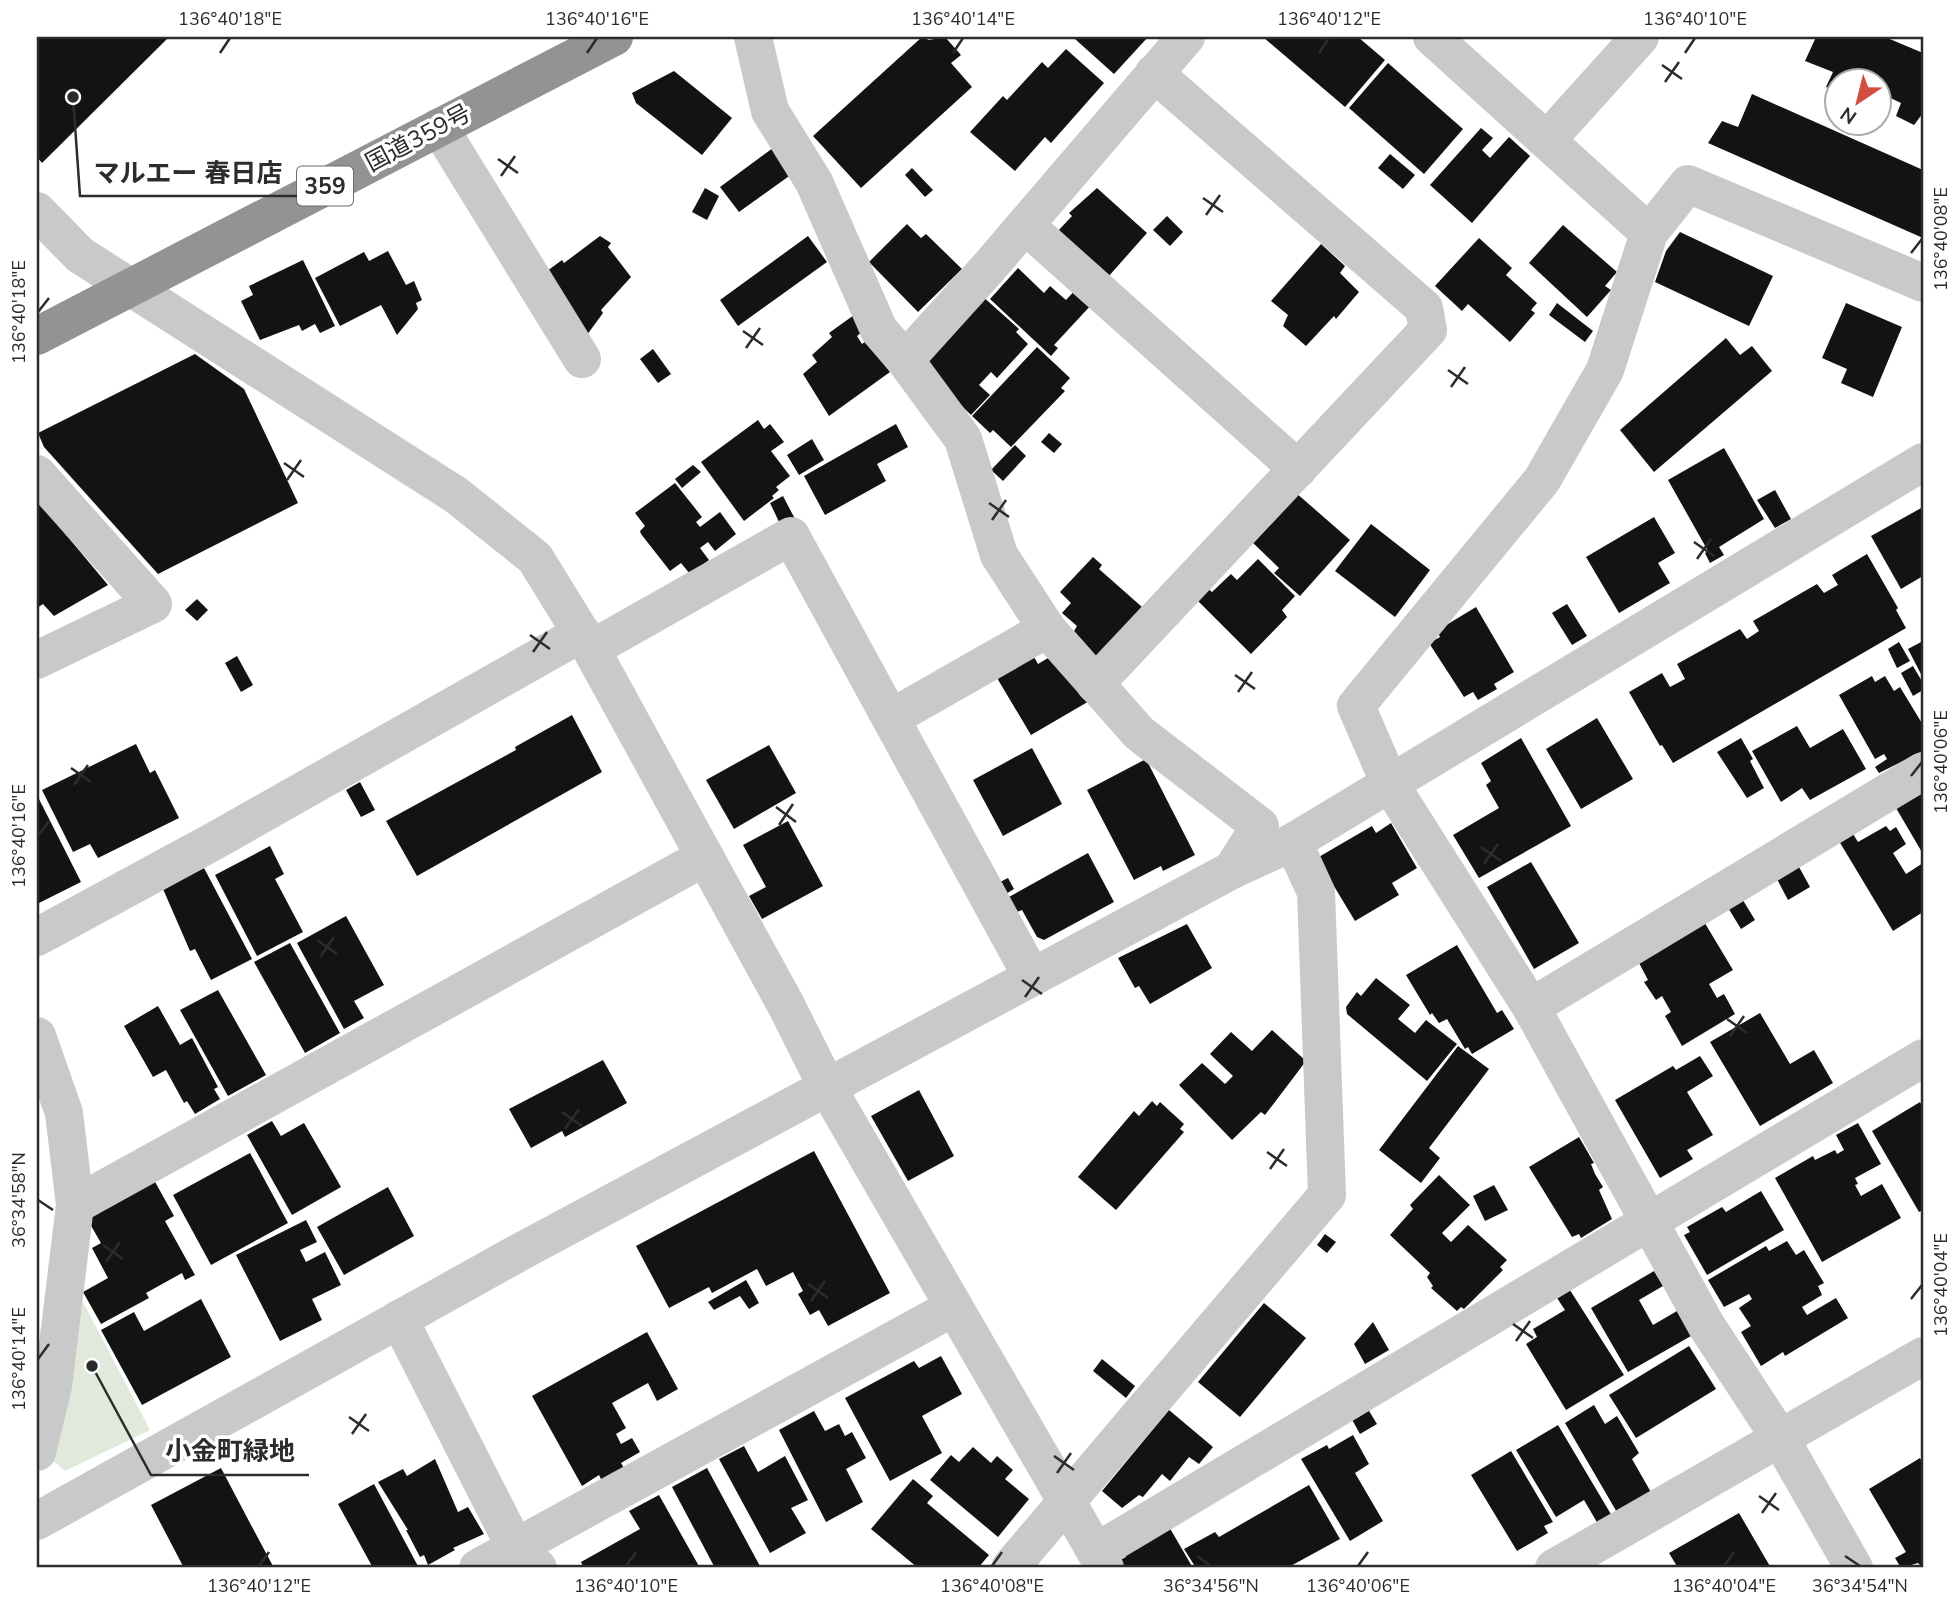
<svg xmlns="http://www.w3.org/2000/svg" width="1960" height="1605" font-family="'Nunito Sans','Noto Sans JP',sans-serif">
	<style>
		.green { fill: #e0e9db }
		.building { fill: #131313 }
		.lines { fill: none; stroke-linecap: round; stroke-linejoin: round }
		.minor { stroke: #c9c9c9; stroke-width: 38 }
		.highway { stroke: #939393; stroke-width: 38 }
		.ticks { fill: none; stroke: #2c2c2c; stroke-width: 2.5 }
		.labels { text-anchor: middle; dominant-baseline: central; stroke-width: 7; stroke-linejoin: round; paint-order: stroke }
		.shield { fill: #fff; stroke: #6b6b6b; stroke-width: 2 }
		.shield-label { font-size: 23px; font-weight: bold; fill: #2c2c2c }
		.street-label { font-size: 24px; fill: #2c2c2c; stroke: #fff }
		.leader { fill: none; stroke: #2c2c2c; stroke-width: 2.5 }
		.callout-dot { fill: #2c2c2c; stroke: #fff; stroke-width: 2.5 }
		.callout-label { font-size: 26px; text-anchor: middle; font-weight: bold; fill: #2c2c2c; stroke: #fff; stroke-width: 7; stroke-linejoin: round; paint-order: stroke }
		.neatline { fill: none; stroke: #2c2c2c; stroke-width: 2.5 }
		.ticks-label { font-size: 18px; text-anchor: middle; fill: #2c2c2c }
	</style>
	<rect width="100%" height="100%" fill="#fff"/>
	<!-- green -->
	<polygon class="green" points="83,1302 150,1430 65,1471 46,1455"/>
	<!-- building -->
	<g class="building">
		<polygon points="37,37 169,37 42,163 37,157"/>
		<polygon points="922,37 929,40 945,37 961,55 951,63 972,87 861,188 813,136"/>
		<polygon points="1077,37 1148,37 1114,74 1075,39"/>
		<polygon points="1263,37 1358,37 1385,60 1345,107"/>
		<polygon points="1816,37 1885,37 1923,53 1923,113 1914,125 1896,116 1901,103 1880,93 1880,80 1838,80 1838,91 1826,87 1833,72 1805,61"/>
		<polygon points="1066,49 1104,83 1051,143 1045,137 1015,171 970,132 1003,96 1007,100 1042,62 1048,68"/>
		<polygon points="1388,63 1463,129 1424,174 1349,108"/>
		<polygon points="674,71 732,118 702,155 636,103 632,93"/>
		<polygon points="1752,94 1923,170 1923,238 1708,143 1722,121 1738,127"/>
		<polygon points="1481,128 1493,138 1482,150 1490,158 1509,137 1530,156 1472,223 1430,185"/>
		<polygon points="773,148 792,174 739,212 720,187"/>
		<polygon points="1390,154 1415,175 1403,189 1378,168"/>
		<polygon points="912,168 933,190 925,197 905,175"/>
		<polygon points="705,188 719,196 707,220 692,212"/>
		<polygon points="1097,188 1147,233 1108,277 1057,232 1072,216 1069,213"/>
		<polygon points="1167,216 1183,232 1170,246 1153,230"/>
		<polygon points="907,224 921,238 926,234 962,269 918,312 869,262"/>
		<polygon points="1563,225 1617,272 1605,286 1611,290 1587,317 1529,263"/>
		<polygon points="1680,232 1773,276 1749,326 1655,282 1666,251"/>
		<polygon points="600,236 611,243 608,247 631,277 601,310 603,313 584,339 543,274 562,260 564,263"/>
		<polygon points="808,236 827,262 738,326 720,300"/>
		<polygon points="1479,238 1512,268 1506,275 1537,303 1531,310 1535,313 1510,342 1468,304 1462,311 1435,286"/>
		<polygon points="1321,244 1345,266 1340,273 1359,292 1336,319 1334,316 1306,346 1283,326 1288,315 1271,301"/>
		<polygon points="388,251 406,285 414,281 422,300 416,303 418,309 397,335 381,305 340,326 315,278 364,252 369,261"/>
		<polygon points="303,260 335,326 320,333 315,324 302,331 299,325 260,340 241,301 253,295 249,286"/>
		<polygon points="1018,268 1044,293 1050,286 1066,300 1078,287 1093,303 1054,345 1058,348 1051,356 990,299"/>
		<polygon points="981,295 1019,329 1016,332 1028,344 997,378 991,372 979,385 990,395 971,415 922,367"/>
		<polygon points="1557,303 1593,331 1585,342 1549,315"/>
		<polygon points="1846,303 1902,327 1873,397 1841,383 1847,369 1822,358"/>
		<polygon points="854,315 866,329 857,336 862,344 866,341 890,372 829,416 803,374 817,362 812,355 832,337 829,333"/>
		<polygon points="1726,338 1740,355 1752,346 1772,371 1654,472 1620,430"/>
		<polygon points="1037,347 1070,378 1061,388 1065,391 1011,447 993,430 990,433 972,416"/>
		<polygon points="653,349 671,374 658,383 640,359"/>
		<polygon points="195,354 244,389 298,503 158,574 44,447 38,433"/>
		<polygon points="758,420 764,429 770,424 784,442 771,451 790,476 776,487 779,490 772,496 774,498 744,521 701,462"/>
		<polygon points="896,424 908,447 877,464 886,481 825,515 804,476"/>
		<polygon points="1049,433 1062,444 1054,453 1041,442"/>
		<polygon points="812,439 824,460 799,475 787,455"/>
		<polygon points="1015,445 1026,456 1003,481 991,470"/>
		<polygon points="1724,448 1764,519 1719,547 1724,555 1710,563 1705,553 1708,551 1668,480"/>
		<polygon points="693,465 701,472 682,488 675,479"/>
		<polygon points="675,483 702,517 696,522 700,527 720,512 736,534 715,551 708,542 700,548 709,560 690,574 681,563 670,571 641,534 640,531 645,526 635,513"/>
		<polygon points="1775,490 1791,519 1775,528 1757,500"/>
		<polygon points="1295,492 1350,540 1300,596 1274,573 1279,568 1251,541"/>
		<polygon points="783,496 795,519 781,526 770,503"/>
		<polygon points="37,500 108,585 54,616 43,604 37,608"/>
		<polygon points="1923,507 1923,576 1901,589 1871,536"/>
		<polygon points="1654,517 1675,553 1658,563 1670,583 1619,613 1586,557"/>
		<polygon points="1371,524 1430,570 1395,617 1335,571"/>
		<polygon points="1867,554 1898,608 1896,610 1906,628 1673,763 1662,745 1660,746 1629,692 1662,673 1670,687 1685,679 1677,664 1740,629 1747,639 1759,631 1753,621 1817,584 1824,593 1838,585 1832,575"/>
		<polygon points="1093,557 1102,565 1099,569 1142,607 1098,658 1074,631 1077,626 1062,613 1071,603 1060,592"/>
		<polygon points="1258,559 1295,596 1282,610 1287,617 1251,654 1194,597 1205,586 1212,592 1231,574 1237,580"/>
		<polygon points="197,599 208,610 197,621 185,610"/>
		<polygon points="1567,604 1587,636 1572,645 1552,613"/>
		<polygon points="1476,607 1514,672 1494,684 1497,689 1478,700 1473,692 1464,697 1429,643 1440,637 1438,633 1444,629 1443,627"/>
		<polygon points="1923,641 1923,678 1908,649"/>
		<polygon points="1899,642 1910,661 1897,668 1888,649"/>
		<polygon points="1053,655 1091,700 1031,735 997,678 1034,657 1038,664"/>
		<polygon points="237,656 253,685 241,692 225,663"/>
		<polygon points="1913,666 1923,683 1923,690 1913,696 1901,673"/>
		<polygon points="1872,676 1875,682 1885,676 1894,691 1900,687 1923,725 1923,751 1879,773 1875,767 1887,759 1884,754 1875,759 1839,695"/>
		<polygon points="572,715 602,772 417,876 386,821 516,750 515,747"/>
		<polygon points="1597,718 1633,779 1581,809 1546,749"/>
		<polygon points="1797,726 1810,748 1843,729 1866,769 1810,800 1802,788 1781,802 1752,751"/>
		<polygon points="1521,738 1571,826 1479,878 1453,835 1499,808 1486,785 1491,781 1481,763"/>
		<polygon points="1741,738 1753,759 1750,761 1764,788 1747,798 1717,752"/>
		<polygon points="136,744 150,773 155,770 179,818 98,858 90,844 73,852 42,790"/>
		<polygon points="769,745 796,793 734,829 706,780"/>
		<polygon points="1032,748 1062,804 1003,836 973,780"/>
		<polygon points="1146,759 1195,855 1163,871 1161,866 1134,880 1087,790"/>
		<polygon points="360,782 375,810 361,817 346,790"/>
		<polygon points="1923,793 1923,854 1896,808"/>
		<polygon points="39,799 81,882 37,904 37,800"/>
		<polygon points="788,821 823,886 762,919 749,896 766,887 743,845"/>
		<polygon points="1391,823 1417,868 1392,883 1399,895 1355,921 1317,858 1372,826 1376,833"/>
		<polygon points="1886,826 1890,831 1896,827 1906,844 1893,853 1906,874 1923,863 1923,912 1893,931 1839,841 1853,834 1858,842"/>
		<polygon points="270,846 284,874 275,879 303,932 257,956 215,875"/>
		<polygon points="1088,853 1114,902 1044,940 1037,937 1022,910 1015,913 1007,898"/>
		<polygon points="1531,862 1579,943 1534,969 1487,887"/>
		<polygon points="1799,867 1810,887 1788,900 1777,879"/>
		<polygon points="204,868 252,959 211,980 195,949 190,951 163,889"/>
		<polygon points="1008,878 1014,889 1004,895 998,883"/>
		<polygon points="1741,897 1755,920 1741,929 1727,906"/>
		<polygon points="346,916 384,985 354,1001 364,1018 344,1029 297,943"/>
		<polygon points="1703,920 1733,970 1709,984 1717,998 1724,994 1735,1014 1682,1046 1665,1016 1671,1012 1662,996 1656,1000 1644,982 1648,980 1639,963"/>
		<polygon points="1187,924 1212,968 1150,1004 1139,986 1135,988 1118,958"/>
		<polygon points="290,943 340,1033 305,1053 254,962"/>
		<polygon points="1457,945 1497,1013 1502,1010 1514,1029 1472,1054 1468,1047 1465,1049 1447,1019 1439,1023 1432,1013 1430,1015 1406,975"/>
		<polygon points="1376,978 1410,1005 1398,1019 1415,1033 1426,1020 1457,1044 1427,1081 1347,1014 1346,1007 1357,992 1361,996"/>
		<polygon points="218,990 266,1075 228,1096 180,1010"/>
		<polygon points="158,1006 180,1045 192,1038 218,1087 214,1089 220,1099 195,1114 187,1101 184,1103 166,1070 153,1077 124,1026"/>
		<polygon points="1760,1013 1790,1064 1814,1050 1833,1083 1760,1126 1710,1042"/>
		<polygon points="1272,1030 1306,1061 1265,1115 1261,1112 1232,1140 1179,1085 1202,1063 1225,1084 1233,1076 1210,1054 1231,1032 1252,1051"/>
		<polygon points="1458,1046 1489,1069 1429,1148 1440,1158 1421,1183 1379,1150"/>
		<polygon points="1700,1056 1713,1076 1687,1092 1713,1135 1687,1150 1693,1159 1660,1178 1615,1100 1673,1066 1676,1070"/>
		<polygon points="603,1060 627,1103 565,1137 562,1131 531,1148 509,1109"/>
		<polygon points="919,1090 954,1156 908,1181 871,1116"/>
		<polygon points="1152,1101 1157,1106 1160,1102 1184,1124 1180,1129 1184,1132 1116,1210 1078,1177 1134,1111 1139,1116"/>
		<polygon points="1920,1102 1923,1108 1923,1210 1919,1212 1872,1131"/>
		<polygon points="272,1121 281,1136 304,1123 341,1187 292,1215 247,1135"/>
		<polygon points="1858,1123 1881,1164 1855,1178 1858,1184 1855,1185 1861,1196 1882,1184 1901,1218 1822,1262 1775,1178 1813,1156 1815,1160 1835,1150 1837,1154 1844,1150 1836,1135"/>
		<polygon points="1579,1137 1594,1163 1591,1164 1595,1174 1603,1187 1599,1190 1612,1219 1581,1238 1579,1234 1572,1237 1529,1167"/>
		<polygon points="814,1151 890,1293 828,1326 819,1310 810,1315 798,1294 803,1291 793,1272 766,1286 757,1269 712,1293 709,1287 669,1308 636,1246"/>
		<polygon points="250,1153 288,1223 211,1265 173,1195"/>
		<polygon points="1439,1175 1470,1205 1442,1233 1451,1242 1468,1225 1507,1260 1500,1267 1503,1270 1464,1309 1461,1307 1457,1311 1431,1288 1433,1286 1427,1277 1430,1273 1390,1235 1413,1209 1410,1205"/>
		<polygon points="154,1180 174,1216 165,1221 195,1275 185,1280 182,1273 146,1293 149,1298 101,1324 83,1292 108,1278 92,1248 101,1243 90,1224 92,1216"/>
		<polygon points="1494,1185 1508,1210 1485,1221 1473,1196"/>
		<polygon points="388,1187 414,1236 344,1275 317,1227"/>
		<polygon points="1761,1191 1784,1230 1707,1275 1684,1235 1690,1232 1687,1227 1722,1207 1726,1212"/>
		<polygon points="306,1220 317,1242 300,1250 306,1262 325,1252 341,1285 312,1299 322,1320 280,1341 236,1255"/>
		<polygon points="1325,1234 1336,1242 1327,1253 1317,1245"/>
		<polygon points="1787,1241 1796,1255 1804,1250 1824,1283 1818,1286 1822,1295 1802,1307 1807,1315 1836,1298 1848,1318 1785,1356 1783,1352 1761,1366 1741,1332 1751,1326 1739,1308 1752,1299 1749,1294 1724,1307 1708,1280 1766,1246 1769,1251"/>
		<polygon points="1654,1271 1663,1286 1639,1300 1653,1325 1677,1311 1691,1336 1628,1372 1591,1308"/>
		<polygon points="746,1280 759,1303 749,1309 740,1296 714,1310 708,1302"/>
		<polygon points="1568,1287 1624,1375 1566,1410 1526,1344 1537,1337 1533,1329 1565,1310 1555,1295"/>
		<polygon points="201,1299 231,1357 142,1405 101,1330 134,1312 144,1331"/>
		<polygon points="1264,1303 1306,1338 1240,1417 1198,1382"/>
		<polygon points="1373,1322 1389,1350 1365,1364 1354,1344"/>
		<polygon points="647,1332 678,1389 657,1401 648,1383 612,1403 626,1428 616,1434 621,1444 632,1438 640,1452 621,1463 624,1468 602,1481 599,1475 582,1486 532,1396"/>
		<polygon points="1689,1346 1716,1389 1636,1438 1609,1395"/>
		<polygon points="941,1356 962,1394 922,1416 942,1453 890,1481 845,1398 914,1361 919,1368"/>
		<polygon points="1102,1359 1135,1386 1126,1398 1093,1371"/>
		<polygon points="1594,1405 1605,1424 1617,1416 1639,1453 1632,1459 1652,1494 1618,1514 1565,1423"/>
		<polygon points="1366,1406 1377,1424 1360,1434 1350,1416"/>
		<polygon points="1169,1410 1213,1447 1199,1464 1189,1457 1170,1481 1162,1474 1143,1497 1139,1495 1122,1508 1102,1491"/>
		<polygon points="814,1411 825,1431 839,1424 845,1436 852,1432 866,1458 846,1469 863,1502 826,1522 779,1430"/>
		<polygon points="1558,1425 1612,1516 1598,1524 1584,1500 1556,1517 1516,1450"/>
		<polygon points="1353,1435 1369,1464 1355,1473 1383,1521 1350,1541 1301,1459 1327,1445 1329,1449"/>
		<polygon points="744,1446 758,1472 785,1456 808,1500 791,1508 806,1533 770,1553 719,1459"/>
		<polygon points="973,1447 991,1463 997,1456 1013,1470 1005,1479 1029,1499 998,1537 930,1480 951,1455 959,1462"/>
		<polygon points="1511,1451 1553,1522 1544,1526 1548,1533 1517,1551 1471,1475"/>
		<polygon points="1920,1458 1923,1464 1923,1568 1918,1563 1901,1568 1895,1558 1906,1552 1869,1489"/>
		<polygon points="435,1459 458,1512 468,1507 484,1534 453,1548 455,1550 428,1565 424,1555 420,1557 406,1530 408,1530 378,1482 403,1469 407,1476"/>
		<polygon points="221,1468 251,1525 274,1568 184,1568 151,1505"/>
		<polygon points="707,1468 761,1568 715,1568 672,1487"/>
		<polygon points="913,1479 933,1496 927,1503 989,1555 978,1568 918,1568 871,1529"/>
		<polygon points="374,1484 419,1568 373,1568 338,1504"/>
		<polygon points="1309,1485 1340,1539 1287,1568 1196,1568 1184,1549 1215,1532 1219,1537"/>
		<polygon points="659,1495 700,1568 584,1568 581,1562 640,1529 629,1511"/>
		<polygon points="1739,1513 1771,1568 1678,1568 1669,1553"/>
		<polygon points="1168,1525 1193,1568 1124,1568 1120,1560 1126,1557 1123,1551"/>
	</g>
	<g class="lines">
		<!-- minor -->
		<g class="minor">
			<polyline points="753,37 770,111 814,182 879,330 905,360 963,439 999,555 1047,629 1139,733 1260,826 1232,870"/>
			<polyline points="1432,37 1649,233"/>
			<polyline points="439,127 582,359"/>
			<polyline points="1547,140 1640,37"/>
			<polyline points="37,211 80,255 456,495 535,558 591,649 786,1005 827,1087 1105,1568"/>
			<polyline points="1025,225 1298,469"/>
			<polyline points="905,360 990,266 1186,37"/>
			<polyline points="37,474 153,604 37,660"/>
			<polyline points="591,649 791,536 1032,977"/>
			<polyline points="1095,684 1428,330 1424,308 1154,73"/>
			<polyline points="891,718 1047,629"/>
			<polyline points="37,937 216,840 582,633"/>
			<polyline points="1531,1007 1923,771"/>
			<polyline points="37,1036 64,1113 75,1205 53,1386 37,1452"/>
			<polyline points="75,1205 705,857"/>
			<polyline points="399,1319 516,1549 538,1568"/>
			<polyline points="37,1521 520,1252 1232,870 1293,842 1923,462"/>
			<polyline points="1096,1552 1923,1058"/>
			<polyline points="478,1568 954,1307"/>
			<polyline points="1010,1568 1327,1195 1316,892 1293,842"/>
			<polyline points="1554,1568 1923,1356"/>
			<polyline points="1854,1568 1780,1438 1706,1325 1531,1007 1390,784 1356,706 1542,480 1605,370 1649,233 1688,184 1923,283"/>
		</g>
		<!-- highway -->
		<polyline class="highway" points="37,336 614,37"/>
	</g>
	<!-- ticks -->
	<path class="ticks" d="M220 53 230 38M587 53 597 38M953 53 963 38M1319 53 1329 38M1685 53 1695 38M1662 65 1682 79M1665 82 1679 62M498 159 518 173M501 176 515 156M1203 198 1223 212M1206 215 1220 195M1911 253 1922 239M38 312 49 298M743 331 763 345M746 348 760 328M1448 370 1468 384M1451 387 1465 367M284 463 304 477M287 480 301 460M989 503 1009 517M992 520 1006 500M1694 542 1714 556M1697 559 1711 539M530 635 550 649M533 652 547 632M1235 675 1255 689M1238 692 1252 672M71 768 91 782M1911 776 1922 762M74 785 88 765M776 807 796 822M779 825 793 804M38 836 49 821M1481 847 1501 861M1484 864 1498 844M317 940 337 954M320 957 334 937M1022 980 1042 994M1025 997 1039 977M1727 1019 1747 1033M1730 1036 1744 1016M562 1112 582 1126M565 1129 579 1109M1267 1152 1287 1166M1270 1169 1284 1149M38 1200 53 1210M103 1245 123 1259M106 1262 120 1242M808 1284 828 1298M1911 1299 1922 1285M811 1301 825 1281M1513 1324 1533 1338M1516 1341 1530 1321M38 1359 49 1344M349 1417 369 1431M352 1434 366 1414M1054 1456 1074 1470M1057 1473 1071 1453M1759 1496 1779 1510M1762 1513 1776 1493M1197 1556 1211 1566M1845 1556 1860 1566M259 1566 269 1552M626 1566 636 1552M992 1566 1002 1552M1358 1566 1368 1552M1724 1566 1734 1552"/>
	<g class="labels">
		<!-- shield labels -->
		<rect class="shield" x="297" y="166.5" width="56" height="39" rx="5"/>
		<g class="shield-label">
			<text x="325" y="186">359</text>
		</g>
		<!-- street labels -->
		<g class="street-label">
			<text transform="translate(418 138) rotate(-28)">国道359号</text>
		</g>
	</g>
	<!-- callouts -->
	<path class="leader" d="M73 97L80 196H297M92 1366L151 1475H309"/>
	<g class="callout-dot">
		<circle cx="73" cy="97" r="7"/>
		<circle cx="92" cy="1366" r="7"/>
	</g>
	<g class="callout-label">
		<text x="188" y="182">マルエー 春日店</text>
		<text x="230" y="1460">小金町緑地</text>
	</g>
	<!-- border -->
	<rect width="1960" height="1605" fill="none" stroke="#ffffff" stroke-width="77"/>
	<!-- north arrow -->
	<g transform="translate(1858 102) rotate(215)"><circle r="33" fill="#ffffff" stroke="#ababab" stroke-width="2"/>
	<path d="M0-5L12 26L0 18L-12 26Z" fill="#d34e3f"/>
	<text y="-10" font-size="19" font-weight="bold" text-anchor="middle" fill="#2c2c2c">N</text>
	</g>
	<rect x="38" y="38" width="1884" height="1528" class="neatline"/>
	<g class="ticks-label">
		<text x="230" y="25">136°40'18"E</text>
		<text x="597" y="25">136°40'16"E</text>
		<text x="963" y="25">136°40'14"E</text>
		<text x="1329" y="25">136°40'12"E</text>
		<text x="1695" y="25">136°40'10"E</text>
		<text transform="translate(1941 239) rotate(-90)" y="6">136°40'08"E</text>
		<text transform="translate(19 312) rotate(-90)" y="6">136°40'18"E</text>
		<text transform="translate(1941 762) rotate(-90)" y="6">136°40'06"E</text>
		<text transform="translate(19 836) rotate(-90)" y="6">136°40'16"E</text>
		<text transform="translate(19 1200) rotate(-90)" y="6">36°34'58"N</text>
		<text transform="translate(1941 1285) rotate(-90)" y="6">136°40'04"E</text>
		<text transform="translate(19 1359) rotate(-90)" y="6">136°40'14"E</text>
		<text x="259" y="1592">136°40'12"E</text>
		<text x="626" y="1592">136°40'10"E</text>
		<text x="992" y="1592">136°40'08"E</text>
		<text x="1211" y="1592">36°34'56"N</text>
		<text x="1358" y="1592">136°40'06"E</text>
		<text x="1724" y="1592">136°40'04"E</text>
		<text x="1860" y="1592">36°34'54"N</text>
	</g>
</svg>
